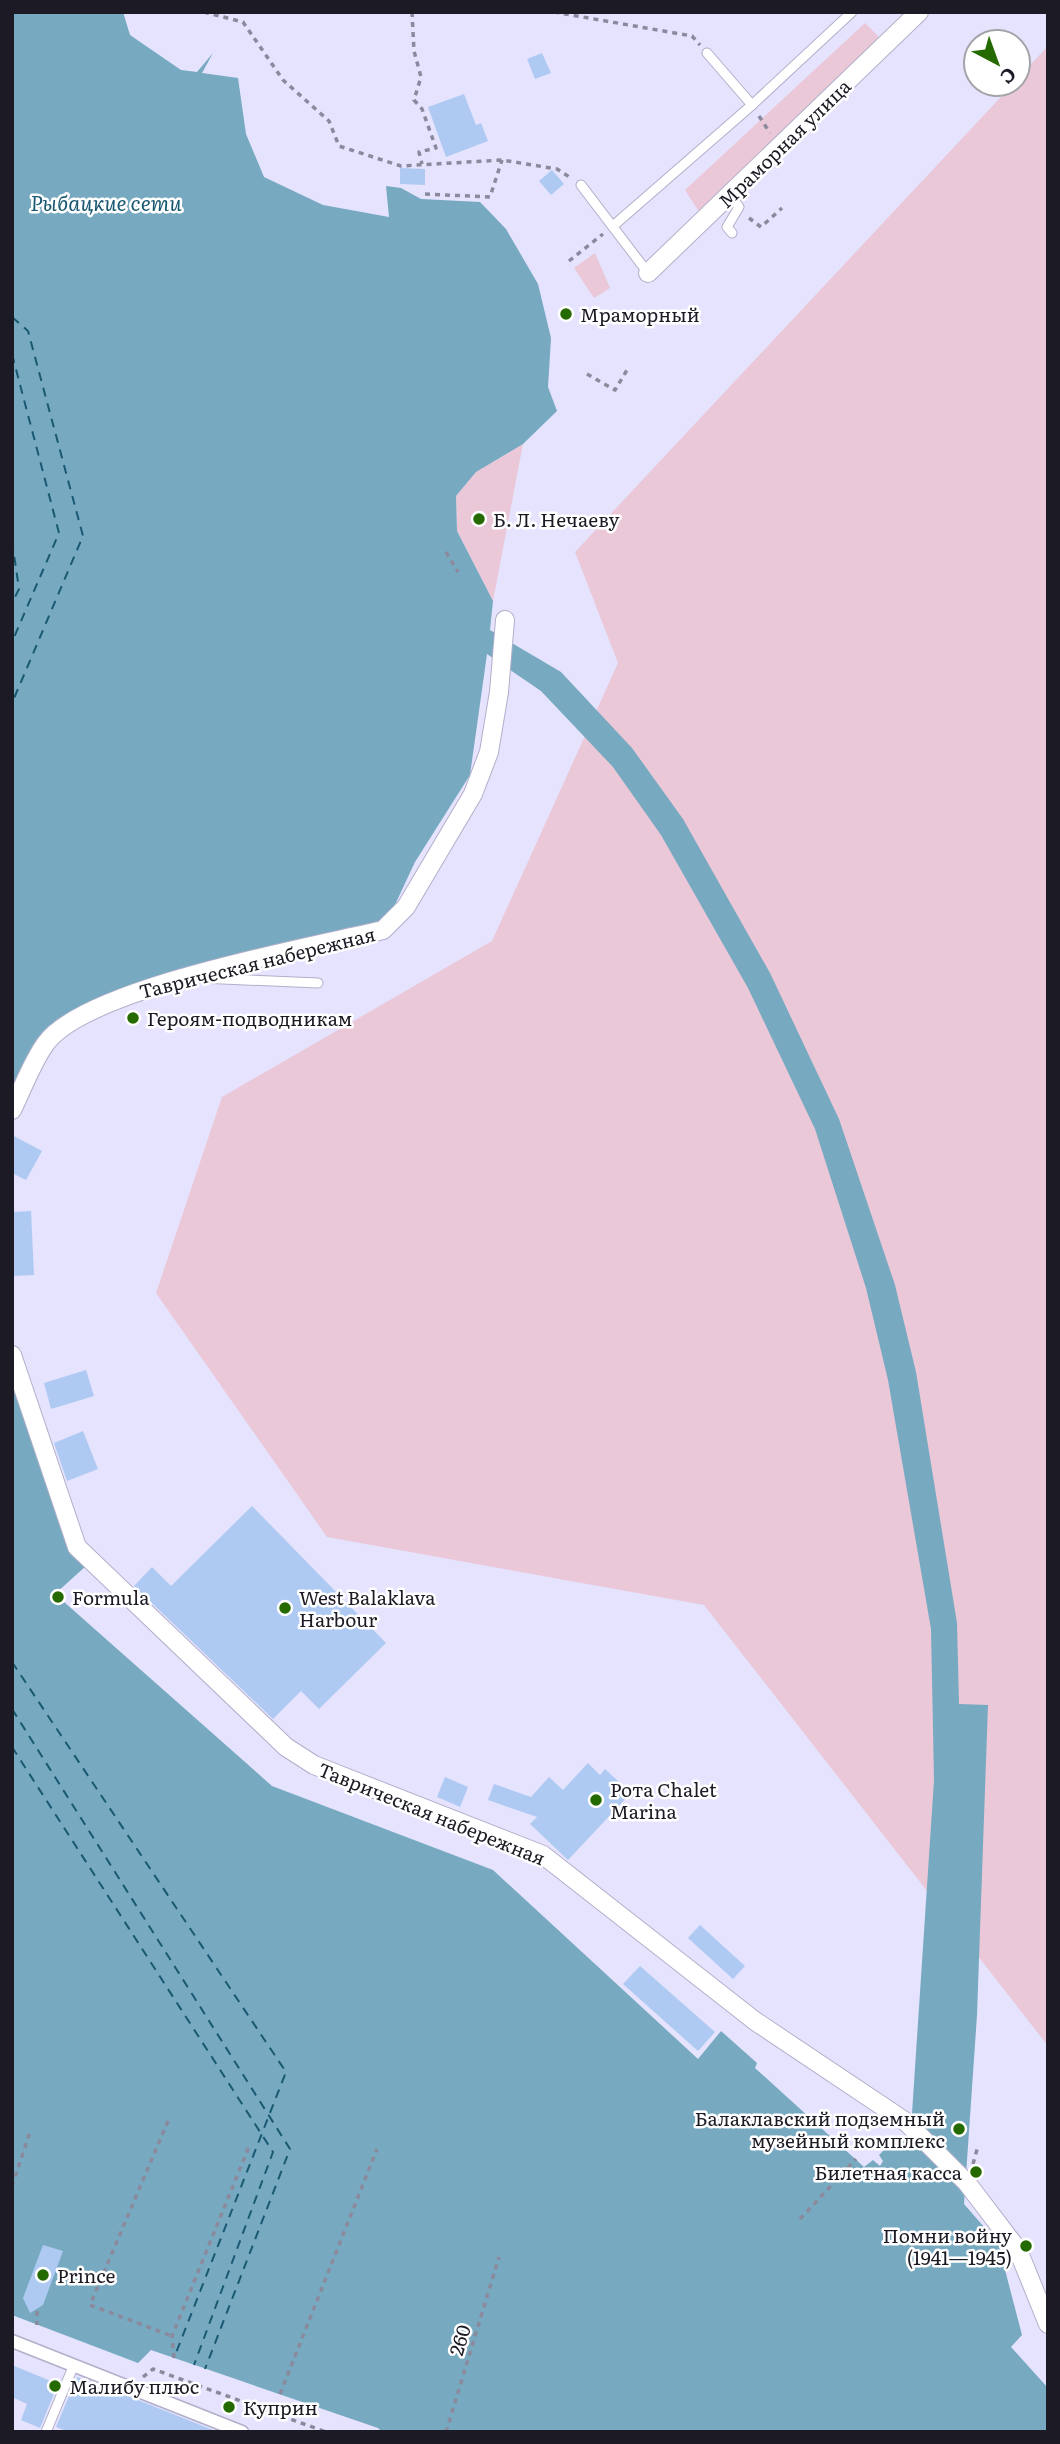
<svg xmlns="http://www.w3.org/2000/svg" width="1060" height="2444" font-family="Literata,serif">
	<style>
		.green { fill: #eac8d8 }
		.water { fill: #77a9c0 }
		.lines { fill: none; stroke-linecap: round; stroke-linejoin: round }
		.ferry { stroke: #195972; stroke-width: 2; stroke-dasharray: 9 7; stroke-linecap: butt }
		.building { fill: #afcaf2 }
		.service-casing { stroke: #b1afc9; stroke-width: 11 }
		.pedestrian-casing { stroke: #b1afc9; stroke-width: 15 }
		.minor-casing { stroke: #b1afc9; stroke-width: 20 }
		.path { stroke: #8b8a9d; stroke-width: 3.5; stroke-dasharray: 5 5; stroke-linecap: butt }
		.service { stroke: #fff; stroke-width: 9 }
		.pedestrian { stroke: #fff; stroke-width: 12 }
		.minor { stroke: #fff; stroke-width: 18 }
		.poi-dot { fill: #256a01; stroke: #fff; stroke-width: 2.5 }
		.labels { text-anchor: middle; dominant-baseline: central; stroke-width: 5; stroke-linejoin: round; paint-order: stroke }
		.street-label { font-size: 19px; fill: #1c1b25; stroke: #fff }
		.poi-label { font-size: 19px; fill: #1c1b25; stroke: #fff; text-anchor: start }
		.water-label { font-size: 21px; font-style: italic; fill: #195972; stroke: #fff }
	</style>
	<rect width="100%" height="100%" fill="#e5e3fe"/>
	<!-- green -->
	<g class="green">
		<polygon points="865,23 884,42 701,215 685,190"/>
		<polygon points="1048,46 1048,2046 704,1605 327,1537 156,1293 222,1097 492,941 618,663 575,552 1013,84 1018,84 1018,78"/>
		<polygon points="595,253 610,288 594,298 574,268"/>
		<polygon points="523,444 493,601 457,531 456,496 476,472"/>
	</g>
	<!-- water -->
	<polygon class="water" points="12,12 123,12 130,35 181,70 197,72 213,53 202,73 238,78 246,134 264,177 323,205 389,217 386,186 401,188 421,199 480,202 506,229 538,284 551,338 548,387 557,411 523,444 476,472 456,496 457,531 493,601 490,630 561,672 632,748 683,819 770,973 839,1119 895,1285 916,1372 957,1623 959,1704 988,1705 977,2015 964,2204 998,2243 1022,2335 1011,2347 1048,2388 1048,2432 382,2432 378,2428 151,2350 138,2363 12,2315 12,1376 87,1565 55,1594 272,1786 493,1870 698,2059 721,2031 757,2063 755,2068 864,2167 873,2160 880,2166 883,2161 879,2155 890,2144 893,2148 902,2139 910,2144 934,1780 931,1629 888,1380 866,1288 815,1129 748,988 661,835 613,767 541,691 487,654 470,775 415,862 393,909 381,925 76,1013 12,1101"/>
	<g class="lines">
		<!-- ferry -->
		<g class="ferry">
			<polyline points="12,317 28,331 83,536 12,703"/>
			<polyline points="12,354 59,533 12,642"/>
			<polyline points="12,541 19,589 12,603"/>
			<polyline points="12,1662 286,2072 174,2358"/>
			<polyline points="12,1709 290,2149 205,2369"/>
			<polyline points="12,1747 273,2152 194,2365"/>
		</g>
	</g>
	<!-- building -->
	<g class="building">
		<polygon points="542,53 551,73 535,79 527,59"/>
		<polygon points="464,94 476,125 481,123 488,141 446,157 428,107"/>
		<polygon points="400,168 425,169 425,185 400,184"/>
		<polygon points="552,170 564,184 551,195 539,181"/>
		<polygon points="12,1135 42,1151 26,1180 12,1173"/>
		<polygon points="31,1211 34,1275 13,1276 12,1212"/>
		<polygon points="86,1370 94,1396 51,1409 44,1383"/>
		<polygon points="83,1431 98,1469 67,1481 54,1443"/>
		<polygon points="252,1506 386,1643 319,1709 301,1691 273,1719 134,1586 152,1567 171,1586"/>
		<polygon points="588,1763 600,1775 605,1769 631,1793 568,1860 530,1824 537,1817 488,1800 494,1784 531,1797 549,1777 563,1790"/>
		<polygon points="445,1777 468,1787 460,1807 437,1797"/>
		<polygon points="700,1925 745,1966 733,1979 688,1938"/>
		<polygon points="640,1966 715,2032 698,2051 623,1984"/>
		<polygon points="43,2245 63,2251 43,2305 30,2313 23,2298"/>
		<polygon points="12,2365 58,2384 40,2428 21,2420 27,2404 12,2397"/>
		<polygon points="77,2377 108,2388 218,2432 69,2432 56,2427"/>
	</g>
	<g class="lines">
		<defs>
			<g id="service">
				<polyline points="707,53 752,105"/>
				<polyline points="581,185 648,273"/>
				<polyline points="730,195 739,207 727,227 732,233"/>
				<polyline points="613,226 752,105 852,12"/>
				<polyline points="200,978 318,983"/>
				<polyline points="46,2432 73,2367"/>
			</g>
			<polyline id="pedestrian" points="12,2341 242,2432"/>
			<g id="minor">
				<polyline points="648,273 919,12"/>
				<path d="M12 1110C23 1088 32 1062 46 1043 86 988 311 947 383 930L406 907 473 794 489 752 499 692 505 620"/>
				<polyline points="12,1355 77,1547 286,1747 314,1765 543,1855 755,2021 906,2122 967,2183 1018,2250 1048,2324"/>
			</g>
		</defs>
		<!-- service casing -->
		<use href="#service" class="service-casing"/>
		<!-- pedestrian casing -->
		<use href="#pedestrian" class="pedestrian-casing"/>
		<!-- minor casing -->
		<use href="#minor" class="minor-casing"/>
		<!-- path -->
		<g class="path">
			<polyline points="204,12 243,22 283,80 329,121 339,146 401,166 502,160 557,169 571,178"/>
			<polyline points="412,12 414,51 421,77 414,100 422,109 436,148 419,152 422,164"/>
			<polyline points="554,12 692,36 700,45"/>
			<polyline points="759,116 770,133"/>
			<polyline points="425,194 490,197 502,160"/>
			<polyline points="749,218 761,227 782,208"/>
			<polyline points="569,261 603,234"/>
			<polyline points="587,374 615,390 627,370"/>
			<polyline points="446,552 458,572"/>
			<polyline points="168,2121 90,2305 172,2336"/>
			<polyline points="973,2164 978,2146"/>
			<polyline points="12,2186 30,2132"/>
			<polyline points="800,2219 856,2159"/>
			<polyline points="37,2311 37,2325"/>
			<polyline points="174,2358 172,2336 250,2144"/>
			<polyline points="143,2377 153,2369 326,2432"/>
			<polyline points="280,2394 377,2149"/>
			<polyline points="446,2432 499,2257"/>
		</g>
		<!-- service -->
		<use href="#service" class="service"/>
		<!-- pedestrian -->
		<use href="#pedestrian" class="pedestrian"/>
		<!-- minor -->
		<use href="#minor" class="minor"/>
	</g>
	<!-- markers -->
	<g class="poi-dot">
		<circle cx="566" cy="314" r="7"/>
		<circle cx="479" cy="519" r="7"/>
		<circle cx="133" cy="1018" r="7"/>
		<circle cx="58" cy="1597" r="7"/>
		<circle cx="285" cy="1608" r="7"/>
		<circle cx="596" cy="1800" r="7"/>
		<circle cx="959" cy="2129" r="7"/>
		<circle cx="976" cy="2172" r="7"/>
		<circle cx="1026" cy="2246" r="7"/>
		<circle cx="43" cy="2275" r="7"/>
		<circle cx="55" cy="2386" r="7"/>
		<circle cx="229" cy="2407" r="7"/>
	</g>
	<g class="labels">
		<!-- street labels -->
		<g class="street-label">
			<text transform="translate(784 143) rotate(-44)">Мраморная улица</text>
			<text transform="translate(257 962) rotate(-14)">Таврическая набережная</text>
			<text transform="translate(432 1813) rotate(22)">Таврическая набережная</text>
			<text transform="translate(459 2340) rotate(-73)">260</text>
		</g>
		<!-- poi labels -->
		<g class="poi-label">
			<text x="580" y="314">Мраморный</text>
			<text x="493" y="519">Б. Л. Нечаеву</text>
			<text x="147" y="1018">Героям-подводникам</text>
			<text x="72" y="1597">Formula</text>
			<text x="299" y="1597">West Balaklava<tspan x="299" dy="22">Harbour</tspan></text>
			<text x="610" y="1789">Рота Chalet<tspan x="610" dy="22">Marina</tspan></text>
			<text x="945" y="2118" text-anchor="end">Балаклавский подземный<tspan x="945" dy="22">музейный комплекс</tspan></text>
			<text x="962" y="2172" text-anchor="end">Билетная касса</text>
			<text x="1012" y="2235" text-anchor="end">Помни войну<tspan x="1012" dy="22">(1941—1945)</tspan></text>
			<text x="57" y="2275">Prince</text>
			<text x="69" y="2386">Малибу плюс</text>
			<text x="243" y="2407">Куприн</text>
		</g>
		<!-- water labels -->
		<g class="water-label">
			<text x="106" y="201">Рыбацкие сети</text>
		</g>
	</g>
	<!-- border -->
	<rect width="1060" height="2444" fill="none" stroke="#1c1b25" stroke-width="28"/>
	<!-- north arrow -->
	<g transform="translate(997 63) rotate(139)"><circle r="33" fill="#ffffff" stroke="#a4a4a8" stroke-width="2"/>
	<path d="M0-5L12 26L0 18L-12 26Z" fill="#256a01"/>
	<text y="-10" font-size="19" font-weight="bold" text-anchor="middle" fill="#1c1b25">С</text>
	</g>
</svg>
